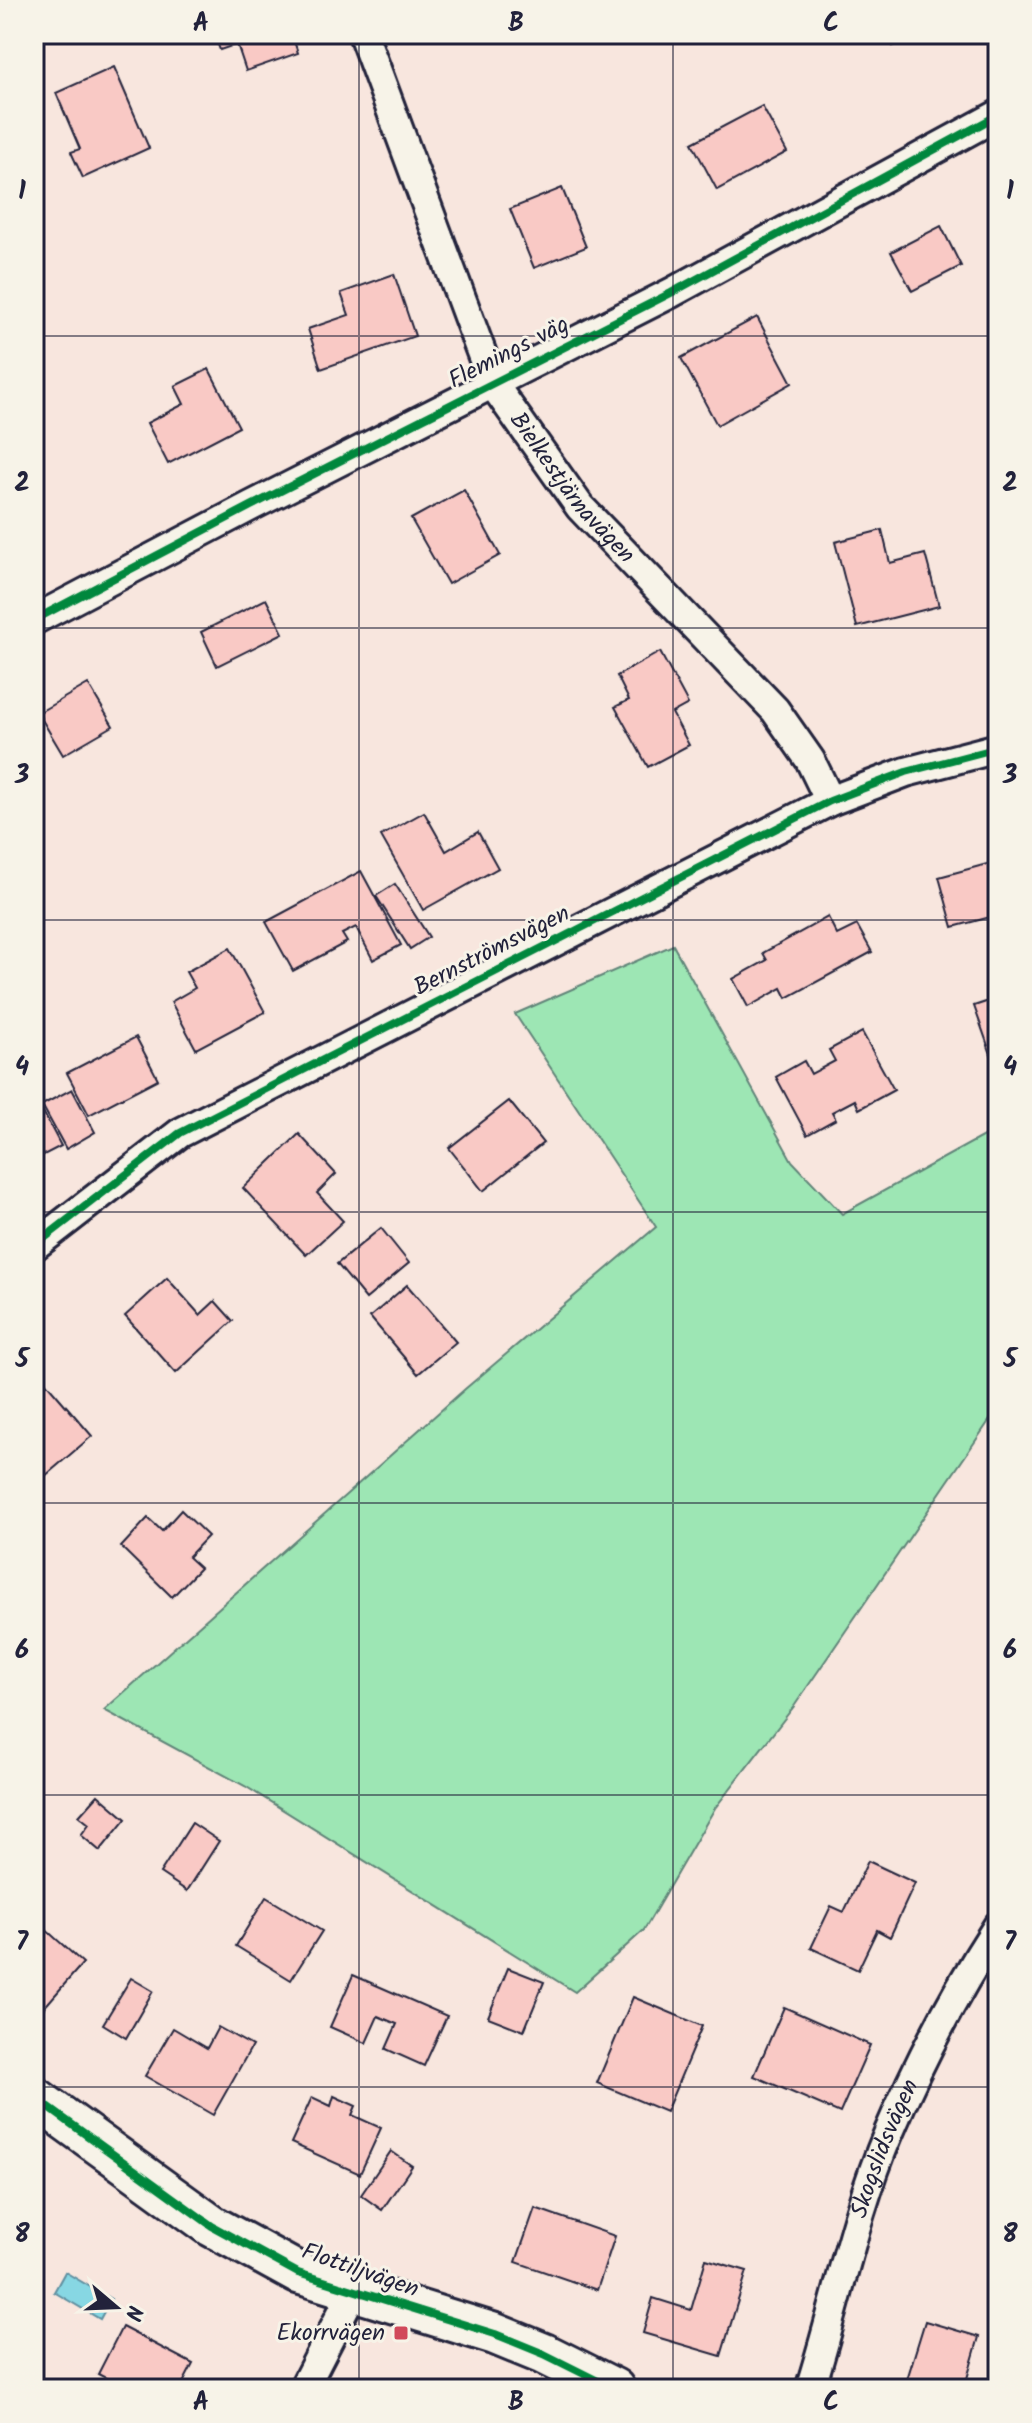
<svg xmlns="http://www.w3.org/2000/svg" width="1032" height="2423" font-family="Kalam,sans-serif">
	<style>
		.green { fill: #9de6b4; stroke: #608478; stroke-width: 2 }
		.water { fill: #87d7e3; stroke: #5f8fa0; stroke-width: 2 }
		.building { fill: #f9c9c5; stroke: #22223b; stroke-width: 2 }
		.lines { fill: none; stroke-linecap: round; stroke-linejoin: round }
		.street-casing { stroke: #22223b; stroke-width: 34 }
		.secondary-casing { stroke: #22223b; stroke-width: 46 }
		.street { stroke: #f7f3e8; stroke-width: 28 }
		.secondary { stroke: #f7f3e8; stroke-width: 40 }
		.cycleway-casing { stroke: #f7f3e8; stroke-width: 13 }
		.cycleway { stroke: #00873e; stroke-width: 8 }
		.grid { fill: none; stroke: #22223b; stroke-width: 2; stroke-opacity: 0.55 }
		.poi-dot { fill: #d1495b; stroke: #f7f3e8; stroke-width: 3 }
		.labels { text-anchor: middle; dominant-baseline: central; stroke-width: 6; stroke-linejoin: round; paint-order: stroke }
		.street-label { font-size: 24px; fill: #22223b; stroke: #f7f3e8 }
		.poi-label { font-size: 24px; fill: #22223b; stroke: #f7f3e8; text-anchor: end }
		.neatline { fill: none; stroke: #22223b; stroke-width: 3 }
		.grid-label { font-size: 26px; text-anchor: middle; font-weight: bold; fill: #22223b }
	</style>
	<rect width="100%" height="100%" fill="#f8e6de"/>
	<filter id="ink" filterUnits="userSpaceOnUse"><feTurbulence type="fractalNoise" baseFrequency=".0125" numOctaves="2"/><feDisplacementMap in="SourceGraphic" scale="16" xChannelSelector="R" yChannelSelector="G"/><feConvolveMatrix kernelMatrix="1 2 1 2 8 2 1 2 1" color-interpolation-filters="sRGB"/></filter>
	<g filter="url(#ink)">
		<!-- green -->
		<polygon class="green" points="673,945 792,1161 842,1214 998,1128 998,1408 795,1705 715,1808 644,1930 575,1992 245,1786 104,1710 465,1389 656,1227 515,1014"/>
		<!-- water -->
		<polygon class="water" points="65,2272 111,2299 100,2319 54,2292"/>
		<!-- building -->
		<g class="building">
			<polygon points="214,34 303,34 293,38 298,53 246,71 237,44 220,50"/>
			<polygon points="888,34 918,34 893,46"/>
			<polygon points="114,67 149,148 83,178 71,152 80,149 56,93"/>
			<polygon points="762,106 787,152 717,190 692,143"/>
			<polygon points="562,188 586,247 534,268 510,209"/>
			<polygon points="941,226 961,266 912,291 891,252"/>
			<polygon points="394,274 415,336 321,369 308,329 349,315 341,293"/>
			<polygon points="757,317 792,383 717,425 681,358"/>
			<polygon points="209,369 239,427 168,464 147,423 184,404 175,386"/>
			<polygon points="464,490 500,555 448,584 411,519"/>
			<polygon points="882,530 890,563 925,554 939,606 857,627 835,542"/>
			<polygon points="266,599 283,633 217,666 201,632"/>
			<polygon points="660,652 688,704 672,713 689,745 648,767 615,707 629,700 617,676"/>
			<polygon points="88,684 113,726 63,755 38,713"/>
			<polygon points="424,812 446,851 478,832 498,868 423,910 381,836"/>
			<polygon points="998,861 998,915 953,927 939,877"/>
			<polygon points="361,871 401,945 373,960 356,927 342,934 347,942 293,971 266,922"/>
			<polygon points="395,884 429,937 410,949 376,896"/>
			<polygon points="828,917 837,935 857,925 872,952 787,998 782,988 748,1007 733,979 767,960 763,953"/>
			<polygon points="230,948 265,1012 196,1049 171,1002 195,988 186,972"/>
			<polygon points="998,998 998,1074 974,1006"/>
			<polygon points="862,1032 894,1090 859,1109 855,1100 832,1112 836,1119 807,1135 776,1077 804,1061 811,1074 835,1061 829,1050"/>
			<polygon points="136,1037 158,1079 89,1115 67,1073"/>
			<polygon points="72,1089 95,1132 66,1149 42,1105"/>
			<polygon points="509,1101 543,1143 483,1191 449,1148"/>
			<polygon points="41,1108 61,1146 36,1159 34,1155 34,1112"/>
			<polygon points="299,1134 336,1174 317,1193 343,1221 306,1255 243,1188"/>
			<polygon points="381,1228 409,1263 366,1299 337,1264"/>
			<polygon points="167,1278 200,1315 215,1301 233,1321 176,1373 125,1316"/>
			<polygon points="407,1285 456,1342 418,1374 370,1317"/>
			<polygon points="42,1378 92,1436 45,1476 34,1463 34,1385"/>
			<polygon points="181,1510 208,1536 188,1557 200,1568 172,1597 121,1547 148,1518 162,1531"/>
			<polygon points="98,1795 126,1819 100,1851 81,1835 89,1824 79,1816"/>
			<polygon points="192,1823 219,1841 187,1891 160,1873"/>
			<polygon points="868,1861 915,1883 890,1937 877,1930 858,1970 811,1948 831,1906 844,1912"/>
			<polygon points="266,1897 322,1931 291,1980 236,1946"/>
			<polygon points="34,1919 83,1963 42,2010 34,2003"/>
			<polygon points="508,1968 544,1982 524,2031 488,2017"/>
			<polygon points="353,1975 447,2016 424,2066 386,2049 397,2024 378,2016 366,2043 330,2027"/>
			<polygon points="131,1978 153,1991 126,2038 103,2024"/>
			<polygon points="633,1997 702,2026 666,2112 597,2083"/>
			<polygon points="784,2007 870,2045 840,2113 754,2076"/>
			<polygon points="218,2027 252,2046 213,2115 145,2076 173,2028 207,2048"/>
			<polygon points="334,2096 356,2106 352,2115 381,2128 360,2174 291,2143 312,2097 331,2106"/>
			<polygon points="391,2151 412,2166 382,2210 361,2195"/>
			<polygon points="535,2208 615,2236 597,2290 516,2262"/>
			<polygon points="706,2259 747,2271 721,2356 643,2333 653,2298 691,2310"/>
			<polygon points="925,2321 979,2337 964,2389 904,2389"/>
			<polygon points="122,2327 193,2364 180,2389 127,2389 98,2374"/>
		</g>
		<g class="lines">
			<defs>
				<g id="street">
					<path id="s1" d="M363 34 493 384 580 507 775 710 810 760 830 801"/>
					<polyline points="34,620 251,506 671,293 998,115"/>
					<polyline points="34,1246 180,1133 830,801 906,772 998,748"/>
					<polyline points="303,2389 353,2292"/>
					<path id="s2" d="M810 2389C837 2304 854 2214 889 2132 919 2061 956 1991 998 1926"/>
				</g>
				<polyline id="secondary" points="34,2097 212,2226 298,2273 495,2334 544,2354 614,2389"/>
			</defs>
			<!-- street casing -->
			<use href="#street" class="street-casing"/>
			<!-- secondary casing -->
			<use href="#secondary" class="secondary-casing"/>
			<!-- street -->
			<use href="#street" class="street"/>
			<!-- secondary -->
			<use href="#secondary" class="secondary"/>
			<defs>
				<g id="cycleway">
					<polyline points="34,620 251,506 671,293 998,115"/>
					<polyline points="34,1246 180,1133 830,801 906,772 998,748"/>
					<polyline points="34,2097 212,2226 298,2273 495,2334 544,2354 614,2389"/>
				</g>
			</defs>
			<!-- cycleway casing -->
			<use href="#cycleway" class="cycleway-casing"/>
			<!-- cycleway -->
			<use href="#cycleway" class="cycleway"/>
		</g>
	</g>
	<!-- grid -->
	<path class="grid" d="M359 34V2389M673 34V2389M34 336H998M34 628H998M34 920H998M34 1212H998M34 1503H998M34 1795H998M34 2087H998"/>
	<!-- markers -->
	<rect class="poi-dot" x="393" y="2325" width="16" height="16" rx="4"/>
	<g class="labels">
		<!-- street labels -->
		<g class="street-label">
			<text transform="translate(509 353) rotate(-27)">Flemings väg</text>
			<text stroke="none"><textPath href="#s1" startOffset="504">Bielkestjärnavägen</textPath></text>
			<text transform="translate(492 951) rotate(-27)">Bernströmsvägen</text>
			<text stroke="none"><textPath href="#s2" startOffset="252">Skogslidsvägen</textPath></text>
			<text transform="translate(360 2271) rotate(19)">Flottiljvägen</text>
		</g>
		<!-- poi labels -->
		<g class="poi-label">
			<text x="385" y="2333">Ekorrvägen</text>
		</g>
	</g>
	<!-- margin -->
	<rect width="1032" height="2423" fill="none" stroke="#f7f3e8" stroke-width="88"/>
	<!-- north arrow -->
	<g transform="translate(116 2307) rotate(109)" stroke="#f7f3e8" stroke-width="6" paint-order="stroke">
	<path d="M0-6L14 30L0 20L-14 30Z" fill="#22223b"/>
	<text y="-12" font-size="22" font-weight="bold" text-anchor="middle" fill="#22223b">N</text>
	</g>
	<rect x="44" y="44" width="944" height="2335" class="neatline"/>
	<g class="grid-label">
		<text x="201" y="31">A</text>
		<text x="516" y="31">B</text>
		<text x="831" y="31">C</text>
		<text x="22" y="199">1</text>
		<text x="1010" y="199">1</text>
		<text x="22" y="491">2</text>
		<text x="1010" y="491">2</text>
		<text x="22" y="783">3</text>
		<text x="1010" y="783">3</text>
		<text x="22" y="1075">4</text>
		<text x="1010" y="1075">4</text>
		<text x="22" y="1367">5</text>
		<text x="1010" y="1367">5</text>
		<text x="22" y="1658">6</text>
		<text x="1010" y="1658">6</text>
		<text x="22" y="1950">7</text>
		<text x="1010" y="1950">7</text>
		<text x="22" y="2242">8</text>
		<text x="1010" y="2242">8</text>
		<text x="201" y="2410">A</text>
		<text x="516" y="2410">B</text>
		<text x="831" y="2410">C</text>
	</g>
</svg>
